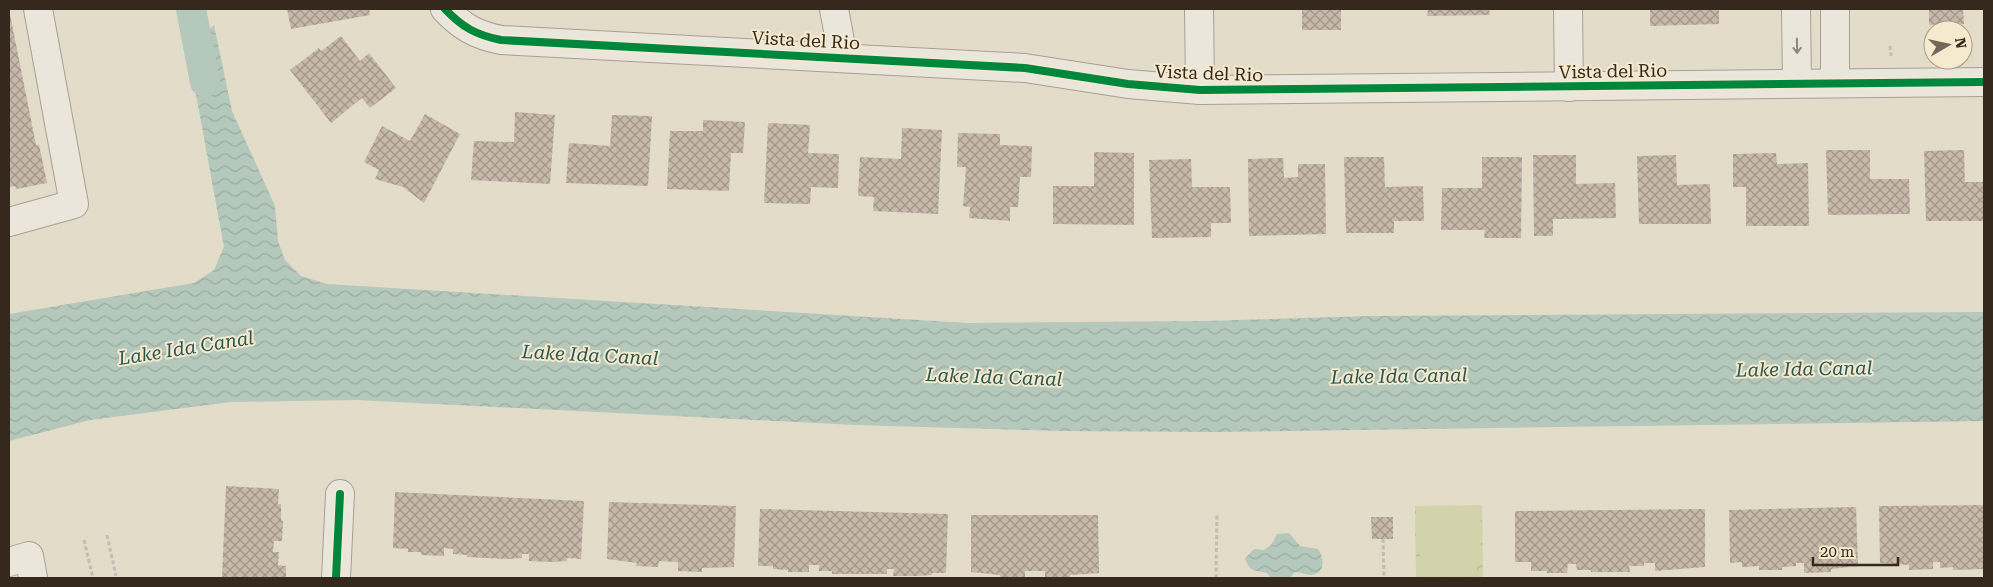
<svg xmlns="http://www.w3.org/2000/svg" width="1993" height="587" font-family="'Roboto Serif',serif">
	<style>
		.park { fill: url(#park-crowns) }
		.garden { fill: #d2d3ab }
		.water { fill: url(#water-waves) }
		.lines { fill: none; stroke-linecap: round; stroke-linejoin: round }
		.canal { stroke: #b5c8bc; stroke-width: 30 }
		.building { fill: url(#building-cross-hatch) }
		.minor-casing { stroke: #a8a093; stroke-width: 30 }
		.path { stroke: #c3bdb2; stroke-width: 3; stroke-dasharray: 4 2.5; stroke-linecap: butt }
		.minor { stroke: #ebe6db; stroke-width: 28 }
		.cycleway-casing { stroke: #f5eace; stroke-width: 11 }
		.cycleway { stroke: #00873e; stroke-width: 8 }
		.oneway { stroke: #90877c }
		.labels { text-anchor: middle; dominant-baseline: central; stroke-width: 4; stroke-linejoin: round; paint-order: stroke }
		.street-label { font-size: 18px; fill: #35281c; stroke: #f5eace }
		.water-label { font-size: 19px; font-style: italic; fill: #2a5653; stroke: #f5eace }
	</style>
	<defs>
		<pattern id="park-crowns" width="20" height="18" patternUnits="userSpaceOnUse" patternTransform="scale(1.25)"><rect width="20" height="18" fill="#d2d3ab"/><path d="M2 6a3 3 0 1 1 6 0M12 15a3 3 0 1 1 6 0" fill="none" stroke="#b5b593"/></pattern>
		<pattern id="water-waves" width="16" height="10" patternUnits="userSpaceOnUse" patternTransform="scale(1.25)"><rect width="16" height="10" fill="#b5c8bc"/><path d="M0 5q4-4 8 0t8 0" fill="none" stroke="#9caca1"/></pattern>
		<pattern id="building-cross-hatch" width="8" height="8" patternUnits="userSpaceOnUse" patternTransform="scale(1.25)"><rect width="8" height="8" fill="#c7b9aa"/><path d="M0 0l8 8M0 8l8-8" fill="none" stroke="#a2968a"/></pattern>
	</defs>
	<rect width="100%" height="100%" fill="#e3dcc9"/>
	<!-- park -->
	<polygon class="park" points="1482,505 1483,578 1416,578 1415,506"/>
	<!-- garden -->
	<polygon class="garden" points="1480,508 1481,548 1477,549 1477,574 1420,574 1420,549 1416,549 1416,509"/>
	<!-- water -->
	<g class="water">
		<polygon points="214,25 232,111 275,206 278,241 285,260 301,276 327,284 968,323 1207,321 1372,316 1984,312 1984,421 1219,432 1062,431 855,425 356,400 231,402 90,420 9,441 9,314 194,283 214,270 224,247 188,51"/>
		<path d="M1289 533 1300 546 1318 549C1324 557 1326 574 1311 575 1306 575 1300 572 1295 572L1290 578H1271L1267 573C1255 570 1249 572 1245 558L1254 549 1264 550 1272 544 1277 534Z"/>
	</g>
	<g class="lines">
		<!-- canal -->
		<polyline class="canal" points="191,9 205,82"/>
	</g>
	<!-- building -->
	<g class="building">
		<polygon points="9,9 36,145 39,145 47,183 16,189 15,186 9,187"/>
		<polygon points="287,9 369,9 370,15 291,29"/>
		<rect x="1302" y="9" width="39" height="21"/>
		<polygon points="1428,9 1489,9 1490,15 1427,16"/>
		<polygon points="1650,9 1719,9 1719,24 1650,26"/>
		<polygon points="1929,9 1963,9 1964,24 1929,25"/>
		<polygon points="341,36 360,61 369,53 396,88 370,108 362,98 331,123 290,70 319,48 321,51"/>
		<polygon points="515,112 555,115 550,184 471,180 474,141 514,142"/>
		<polygon points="425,114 460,134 424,203 403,187 375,179 379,170 364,162 382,126 410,141"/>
		<polygon points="612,115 652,116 648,186 566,183 569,143 610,146"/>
		<polygon points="703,120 745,122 743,153 731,153 729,191 667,189 670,131 703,131"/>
		<polygon points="768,123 810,125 808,153 839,154 838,188 811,187 810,204 764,203"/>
		<polygon points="902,128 942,130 938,214 873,211 874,197 858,196 860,157 901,159"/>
		<polygon points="958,133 1000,134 1000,145 1032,146 1031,177 1020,177 1018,207 1010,207 1010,221 969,218 970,207 963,206 966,167 957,167"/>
		<polygon points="1826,150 1870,150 1870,179 1909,179 1910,214 1828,215"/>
		<polygon points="1964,150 1965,182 1984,182 1984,221 1926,221 1924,151"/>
		<polygon points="1094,152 1134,153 1134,225 1053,224 1053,186 1094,186"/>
		<polygon points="1776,153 1777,164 1808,163 1809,226 1746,226 1746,187 1733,187 1733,154"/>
		<polygon points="1533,155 1576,155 1576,184 1615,183 1616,218 1553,219 1553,236 1534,236"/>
		<polygon points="1676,155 1677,185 1710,184 1711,224 1639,224 1637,156"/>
		<polygon points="1344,157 1384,157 1385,187 1423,186 1424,221 1394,221 1394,233 1346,233"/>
		<polygon points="1482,157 1522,157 1521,238 1484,238 1485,230 1441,230 1442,188 1482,188"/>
		<polygon points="1283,158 1284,178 1298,177 1298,164 1325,164 1326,234 1249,236 1248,159"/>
		<polygon points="1191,159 1192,187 1230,187 1231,223 1211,223 1211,237 1152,238 1149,160"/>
		<polygon points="226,486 279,489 278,504 281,504 281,520 283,521 282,541 274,541 273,552 279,552 278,565 286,566 286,578 222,578"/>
		<polygon points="395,492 584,501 581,559 567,558 567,561 551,562 529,561 529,554 522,554 522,558 506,559 467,557 467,555 453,554 453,549 444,548 444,556 421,555 421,552 408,552 408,549 393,548"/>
		<polygon points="609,502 736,506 734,567 702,568 702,572 678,571 678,562 659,561 658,567 636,566 637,563 607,559"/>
		<polygon points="1984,505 1984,569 1953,570 1953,567 1940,568 1940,562 1933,562 1933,569 1909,570 1909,565 1880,563 1879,506"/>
		<polygon points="1856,507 1858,566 1831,569 1831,572 1804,573 1804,563 1796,563 1796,566 1782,567 1782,570 1759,570 1759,566 1742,567 1742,562 1730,563 1729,510"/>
		<polygon points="760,509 948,514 946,573 932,573 932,575 917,576 893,576 894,569 887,569 887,574 832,574 832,571 819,571 819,565 809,565 809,572 788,572 788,570 773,569 773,566 758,566"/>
		<polygon points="1705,509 1705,567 1655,571 1655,563 1644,563 1644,566 1629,566 1630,572 1591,572 1591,570 1577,570 1576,564 1568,564 1567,573 1547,573 1547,571 1531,571 1531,562 1515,562 1515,511"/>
		<polygon points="971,515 1098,515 1099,573 1070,575 1070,578 1045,578 1045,571 1025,571 1025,578 1000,578 1000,575 971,572"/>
		<polygon points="1371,517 1393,517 1393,539 1372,539"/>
	</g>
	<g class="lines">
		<defs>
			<g id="minor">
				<path d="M445 9C462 27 476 35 501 40L1025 68 1128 84 1200 90 1984 82"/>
				<polyline points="834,9 843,57"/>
				<polyline points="1199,9 1200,90"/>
				<polyline points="1568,9 1569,87"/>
				<polyline points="1796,9 1797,83"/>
				<polyline points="1835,9 1835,83"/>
				<polyline points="9,222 74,204 38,9"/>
				<polyline points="9,562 29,556 33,578"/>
				<polyline points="336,578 340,494"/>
			</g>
		</defs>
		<!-- minor casing -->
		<use href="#minor" class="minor-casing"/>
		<!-- path -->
		<g class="path">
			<polyline points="1890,46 1891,56"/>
			<polyline points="107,535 116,576"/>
			<polyline points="1383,539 1384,578"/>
			<polyline points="84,540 93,578"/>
			<polyline points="1216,578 1217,513"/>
		</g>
		<!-- minor -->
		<use href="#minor" class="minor"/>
		<defs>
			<g id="cycleway">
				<path d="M445 9C462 27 476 35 501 40L1025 68 1128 84 1200 90 1984 82"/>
				<polyline points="336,578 340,494"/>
			</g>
		</defs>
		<!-- cycleway casing -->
		<use href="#cycleway" class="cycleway-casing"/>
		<!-- cycleway -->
		<use href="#cycleway" class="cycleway"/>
	</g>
	<!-- one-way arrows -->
	<defs><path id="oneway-shaft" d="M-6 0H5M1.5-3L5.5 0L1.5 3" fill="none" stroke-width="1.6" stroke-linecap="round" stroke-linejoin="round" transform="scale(1.25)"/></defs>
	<use class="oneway" href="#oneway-shaft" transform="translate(1797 46) rotate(89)"/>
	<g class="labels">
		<!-- street labels -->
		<g class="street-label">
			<text transform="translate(806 40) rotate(3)">Vista del Rio</text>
			<text transform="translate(1613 71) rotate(-1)">Vista del Rio</text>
			<text transform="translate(1209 73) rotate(2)">Vista del Rio</text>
		</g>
		<!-- water labels -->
		<g class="water-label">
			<text transform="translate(186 348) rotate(-9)">Lake Ida Canal</text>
			<text transform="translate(590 355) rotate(3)">Lake Ida Canal</text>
			<text transform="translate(1804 369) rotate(-1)">Lake Ida Canal</text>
			<text transform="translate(1399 376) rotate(-1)">Lake Ida Canal</text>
			<text transform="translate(994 377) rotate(2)">Lake Ida Canal</text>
		</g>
	</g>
	<!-- border -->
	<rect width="1993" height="587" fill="none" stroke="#35281c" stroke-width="20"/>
	<!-- north arrow -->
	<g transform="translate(1948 45) rotate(81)"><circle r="24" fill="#f5eace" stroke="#a89c87"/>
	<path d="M0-4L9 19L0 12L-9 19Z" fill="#726759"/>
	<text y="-8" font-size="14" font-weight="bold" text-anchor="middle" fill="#35281c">N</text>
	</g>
	<!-- scale -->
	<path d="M1813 557v8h85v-8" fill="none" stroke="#35281c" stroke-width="2.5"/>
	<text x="1820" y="557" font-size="15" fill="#35281c" stroke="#f5eace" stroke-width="4" paint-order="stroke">20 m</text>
</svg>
